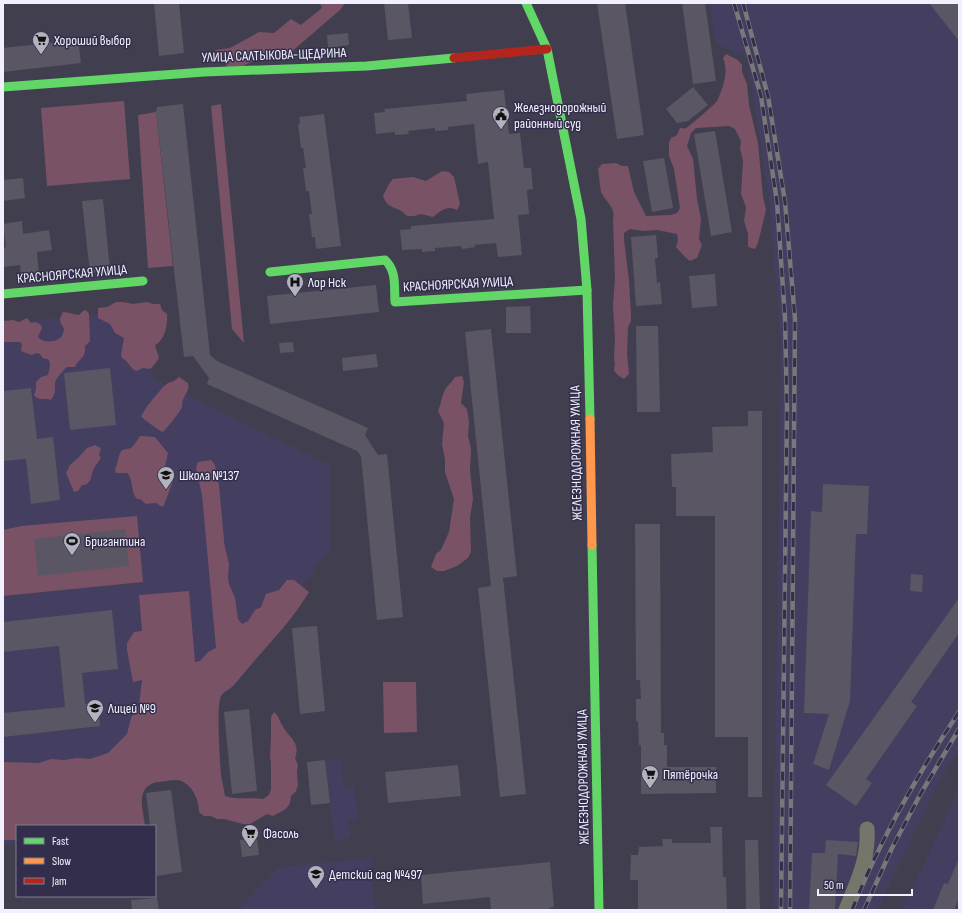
<svg xmlns="http://www.w3.org/2000/svg" width="962" height="913" font-family="'Sofia Sans Condensed',sans-serif">
	<style>
		.built { fill: #443e60 }
		.green { fill: #795266 }
		.building { fill: #5a5663 }
		.lines { fill: none; stroke-linecap: round; stroke-linejoin: round }
		.street { stroke: #75756a; stroke-width: 15 }
		.fast { stroke: #63d668; stroke-width: 9 }
		.slow { stroke: #ff974d; stroke-width: 9 }
		.jam { stroke: #b3261e; stroke-width: 9 }
		.rail-casing { stroke: #78777a; stroke-width: 4.5 }
		.rail { stroke: #322e4b; stroke-width: 3; stroke-dasharray: 9; stroke-linecap: butt }
		.labels { text-anchor: middle; dominant-baseline: central; stroke-width: 3; stroke-linejoin: round; paint-order: stroke }
		.poi-label { font-size: 14px; fill: #f1f0fc; stroke: #322e4b; text-anchor: start }
		.street-label { font-size: 14px; fill: #f1f0fc; stroke: #322e4b }
	</style>
	<rect width="100%" height="100%" fill="#413f4f"/>
	<!-- built -->
	<g class="built">
		<polygon points="709,3 959,3 959,751 939,781 877,910 773,910 781,346 769,199 747,58 716,43"/>
		<polygon points="144,309 153,379 329,465 330,550 320,563 314,565 315,570 228,674 95,826 17,826 17,844 3,845 3,596 142,582 21,526 3,530 3,324"/>
		<polygon points="341,759 344,787 354,787 358,819 348,820 350,838 334,840 325,760"/>
		<polygon points="959,784 959,910 902,910 947,815"/>
		<polygon points="371,858 375,910 238,910 280,867"/>
	</g>
	<!-- green -->
	<g class="green">
		<polygon points="320,3 345,3 340,10 290,53 273,51 237,69 227,67 215,50 230,48 259,32 274,33 291,19 301,25 322,8"/>
		<path d="M726 54 738 60 742 65V72L747 84 749 105 758 143 763 197 766 210 758 243 755 249 748 247V234L744 221 746 207 741 194 743 161 740 148 741 141 735 129 729 126 696 128 691 133 687 146 693 159 697 199 701 219 699 239 702 245 697 258 690 261 685 257 676 247 678 240 677 234 657 230 644 231 630 229 624 233V240L629 280 631 314V321L628 327 627 354 629 374 624 379 619 376 614 371 615 364 614 358 615 338 613 305 615 278 613 220C616 207 606 203 601 192 600 187 599 175 598 169L602 164 616 163 622 166H628L634 192 646 216 671 215 677 213 680 208 674 169 669 156V143L671 138 677 135 680 128C682 128 685 129 686 128 690 126 715 104 717 101 723 88 729 72 723 58Z"/>
		<polygon points="124,101 130,179 47,186 41,108"/>
		<polygon points="221,104 244,343 232,329 211,106"/>
		<polygon points="156,112 173,266 148,268 138,115"/>
		<path d="M442 171 449 172 454 177 460 204 457 210C446 205 442 210 433 217L421 214 414 216H407C398 205 388 211 383 196L389 184 393 179 413 177 426 181Z"/>
		<path d="M116 302H123L133 304 147 302 153 304H160L162 310 167 314C168 324 165 340 155 345L159 358 155 364 150 369 143 368 136 371C130 368 129 362 122 358L121 355 124 338 115 333 110 324 98 318V308L107 307Z"/>
		<path d="M84 310 87 311 89 314 90 341 85 346C86 359 80 357 75 367H67C64 369 58 377 56 380 53 387 58 391 51 400 44 397 39 402 34 395L36 389V382L41 377 48 375C49 369 52 364 48 359 43 359 42 358 40 354L37 353 31 355 21 351 22 344 20 342H3V321L13 320 19 322 27 318 31 323 35 322 40 324 42 328 38 337C43 343 55 343 61 337 63 335 64 331 64 328 59 322 59 319 63 312 69 312 74 315 79 315Z"/>
		<path d="M462 376 464 382 461 403 467 409 469 422 468 436 471 449 470 470 473 499 470 518 471 552 468 558 457 566 444 571H437L431 567 436 554 441 550 449 532 454 499 445 472V459L442 444 444 423 438 411C441 405 441 398 444 392 446 386 452 383 455 377Z"/>
		<path d="M179 377 188 383C190 390 185 394 183 400 182 402 182 405 182 407 181 411 166 429 163 432 160 431 143 419 141 416L148 405 163 387 168 383 174 381Z"/>
		<path d="M140 436 155 437 168 453 165 466 172 474 173 481 164 505 162 507 156 503 146 504 140 499H137C130 492 134 480 127 473H116L115 470 120 453 122 450 131 448 134 445Z"/>
		<path d="M95 445 101 448 99 455 101 458C98 462 95 466 93 470 91 477 91 485 82 485L78 491 74 492 66 473 70 465 78 458 87 448Z"/>
		<path d="M211 460 215 465 219 485 224 540V543L229 564 228 578 229 584 235 598 238 619 242 624 248 621 255 610 261 607 266 594 279 590 287 580H294L309 592C289 626 259 653 235 684 231 689 224 691 221 696 216 706 220 762 221 775 222 782 224 789 225 796 238 800 250 797 263 799L269 795 271 789V763L270 757 271 737V717L274 712C279 716 279 720 282 725 289 738 301 742 295 758L298 765 297 772 298 785 296 791 291 796 290 803 286 809 273 816 267 814 250 824H243L224 819H217L211 816H204L199 812C199 801 194 789 185 783 179 779 173 780 167 781 155 782 144 783 142 798 141 807 144 817 145 826H103L102 825 100 826H90V824L88 826H17V840H3V762L39 763 51 759 64 760 77 758 90 759 108 753 127 734 130 722 132 716 137 711 139 705 142 680 133 682 127 650V643L134 632 142 631 139 595 189 591 195 662 200 661 208 652 216 648 202 495 196 468 198 462Z"/>
		<polygon points="137,516 143,582 3,596 3,530 21,526"/>
		<polygon points="383,682 416,682 417,732 384,733"/>
	</g>
	<!-- building -->
	<g class="building">
		<polygon points="154,3 179,3 184,53 159,56"/>
		<polygon points="384,3 408,3 412,38 388,40"/>
		<polygon points="597,3 625,3 644,135 617,139"/>
		<polygon points="682,3 705,3 716,81 693,84"/>
		<polygon points="929,3 959,3 959,41"/>
		<polygon points="348,33 349,45 328,48 327,35"/>
		<polygon points="78,40 81,63 3,72 3,48"/>
		<polygon points="693,87 708,105 688,121 677,123 666,109"/>
		<polygon points="504,90 509,134 520,133 524,168 531,168 533,189 527,190 529,214 518,215 522,255 498,257 496,243 474,245 475,247 462,249 461,246 435,248 435,251 422,252 422,249 402,250 400,230 411,229 411,226 494,219 488,162 478,164 474,124 448,127 448,130 435,131 435,128 408,131 409,134 395,135 395,132 376,134 374,113 385,112 384,109 467,101 466,94"/>
		<polygon points="183,104 210,355 217,361 368,428 365,435 378,455 387,454 403,617 377,620 361,456 357,451 207,384 209,378 193,356 184,357 156,112 157,107"/>
		<polygon points="324,114 341,246 316,249 315,237 312,237 309,214 312,214 309,191 306,191 303,168 306,168 303,148 301,148 298,124 300,123 299,117"/>
		<polygon points="715,131 732,232 711,236 694,134"/>
		<polygon points="664,158 673,208 652,212 643,161"/>
		<polygon points="23,178 25,198 3,201 3,180"/>
		<polygon points="103,199 110,270 90,273 82,201"/>
		<polygon points="22,221 23,234 49,230 52,250 37,252 39,275 21,277 20,265 3,267 3,248 6,247 3,224"/>
		<polygon points="656,235 658,258 655,258 657,283 660,282 662,304 636,306 631,237"/>
		<polygon points="715,274 717,306 692,308 689,276"/>
		<polygon points="376,285 379,312 270,324 267,296"/>
		<polygon points="530,306 531,333 506,333 506,307"/>
		<polygon points="636,326 658,326 660,412 637,412"/>
		<polygon points="491,329 517,576 503,578 526,794 500,797 478,588 491,586 465,332"/>
		<polygon points="293,342 294,352 280,353 279,343"/>
		<polygon points="376,354 378,367 343,371 342,358"/>
		<polygon points="110,368 116,425 70,430 64,373"/>
		<polygon points="31,388 37,439 53,437 60,500 31,504 26,459 4,461 3,391"/>
		<polygon points="748,411 762,411 762,797 748,797 748,737 715,737 715,516 676,516 676,487 672,487 671,454 713,452 712,427 748,426"/>
		<polygon points="823,484 869,486 867,534 856,534 850,701 829,770 813,764 829,714 804,713 811,511 822,512"/>
		<polygon points="635,524 660,524 661,733 664,733 664,745 667,745 667,767 716,767 716,793 641,794 641,745 639,745 638,721 636,721 636,699 641,699 640,680 636,680"/>
		<polygon points="125,529 129,566 38,576 34,539"/>
		<polygon points="911,574 923,575 922,592 910,591"/>
		<polygon points="959,598 959,633 911,702 917,706 866,779 872,783 856,806 826,785"/>
		<polygon points="112,610 118,669 82,673 85,704 98,703 100,726 3,737 3,713 65,707 59,646 3,652 3,622"/>
		<polygon points="317,626 325,711 300,714 292,628"/>
		<polygon points="249,709 257,791 232,794 224,712"/>
		<polygon points="325,760 330,803 311,805 307,762"/>
		<polygon points="458,765 461,796 388,803 385,772"/>
		<polygon points="171,790 182,872 157,876 155,861 155,826 150,826 146,793"/>
		<polygon points="710,827 722,827 723,877 726,877 727,910 638,910 638,880 630,880 631,855 638,855 639,847 663,846 662,839 672,839 672,843 711,843"/>
		<polygon points="257,838 259,855 242,857 240,840"/>
		<polygon points="745,840 758,840 760,910 746,910"/>
		<polygon points="826,840 858,842 856,856 838,854 835,910 809,910 812,853 825,853"/>
		<polygon points="959,858 959,898 954,910 933,910 944,883 948,884"/>
		<polygon points="550,862 554,907 549,908 549,910 491,910 490,897 423,904 421,875"/>
		<polygon points="157,898 159,910 132,910 131,900"/>
	</g>
	<g class="lines">
		<!-- street -->
		<path class="street" d="M846 910C857 882 869 859 867 829"/>
		<!-- fast -->
		<g class="fast">
			<polyline points="526,3 547,49 581,219 587,290 590,419"/>
			<polyline points="3,87 204,72 367,66 454,58"/>
			<path d="M270 272 385 260C397 271 394 287 395 302L587 290"/>
			<polyline points="3,294 143,281"/>
			<polyline points="592,545 599,910"/>
		</g>
		<!-- slow -->
		<polyline class="slow" points="590,419 592,545"/>
		<!-- jam -->
		<polyline class="jam" points="454,58 547,49"/>
		<defs>
			<g id="rail">
				<polyline points="734,3 761,96 777,202 785,318 787,409 781,910"/>
				<polyline points="743,3 768,96 785,202 795,319 790,910"/>
				<path d="M852 910C880 840 917 775 959 712"/>
				<polyline points="864,910 892,848 920,795 959,729"/>
			</g>
		</defs>
		<!-- rail casing -->
		<use href="#rail" class="rail-casing"/>
		<!-- rail -->
		<use href="#rail" class="rail"/>
	</g>
	<!-- icons -->
	<defs>
		<symbol id="supermarket-pin" viewBox="-11 -11 22 30"><path d="M0 17L-7.5 6A9.5 9.5 0 1 1 7.5 6Z" fill="#b3b2bf" stroke="#322e4b"/><path d="M-6-5.5h2.5l.6 2H6L4.5 2H-2.5L-4.4-4H-6ZM-1.5 3.2a1.3 1.3 0 1 0 .1 0ZM3 3.2a1.3 1.3 0 1 0 .1 0Z" fill="#111"/></symbol>
		<symbol id="civic-pin" viewBox="-11 -11 22 30"><path d="M0 17L-7.5 6A9.5 9.5 0 1 1 7.5 6Z" fill="#b3b2bf" stroke="#322e4b"/><path d="M-.6-6.5H3V-4.5H.6V-3L4-1V1h2V6H-6V1h2V-1L-.6-3ZM-1.2 2.5V6h2.4V2.5Z" fill="#111"/></symbol>
		<symbol id="hospital-pin" viewBox="-11 -11 22 30"><path d="M0 17L-7.5 6A9.5 9.5 0 1 1 7.5 6Z" fill="#b3b2bf" stroke="#322e4b"/><path d="M-5-5h3v3.5h4V-5h3V5h-3V1.5h-4V5h-3Z" fill="#111"/></symbol>
		<symbol id="school-pin" viewBox="-11 -11 22 30"><path d="M0 17L-7.5 6A9.5 9.5 0 1 1 7.5 6Z" fill="#b3b2bf" stroke="#322e4b"/><path d="M0-5L7-2L0 1L-7-2ZM-4 1L0 2.5L4 1V4Q0 6-4 4Z" fill="#111"/></symbol>
		<symbol id="stadium-pin" viewBox="-11 -11 22 30"><path d="M0 17L-7.5 6A9.5 9.5 0 1 1 7.5 6Z" fill="#b3b2bf" stroke="#322e4b"/><path d="M0-5a6.5 5 0 1 0 0 10a6.5 5 0 1 0 0-10ZM-3.5-1.8h7v3.6h-7Z" fill="#111"/></symbol>
	</defs>
	<g fill-rule="evenodd">
		<use href="#supermarket-pin" x="31" y="30" width="20" height="27"/>
		<use href="#civic-pin" x="491" y="105" width="20" height="27"/>
		<use href="#hospital-pin" x="285" y="272" width="20" height="27"/>
		<use href="#school-pin" x="156" y="465" width="20" height="27"/>
		<use href="#stadium-pin" x="62" y="531" width="20" height="27"/>
		<use href="#school-pin" x="85" y="698" width="20" height="27"/>
		<use href="#supermarket-pin" x="640" y="764" width="20" height="27"/>
		<use href="#supermarket-pin" x="240" y="823" width="20" height="27"/>
		<use href="#school-pin" x="306" y="864" width="20" height="27"/>
	</g>
	<g class="labels">
		<!-- poi labels -->
		<g class="poi-label">
			<text x="54" y="40">Хороший выбор</text>
			<text x="514" y="107">Железнодорожный<tspan x="514" dy="16">районный суд</tspan></text>
			<text x="308" y="282">Лор Нск</text>
			<text x="179" y="475">Школа №137</text>
			<text x="85" y="541">Бригантина</text>
			<text x="108" y="708">Лицей №9</text>
			<text x="663" y="774">Пятёрочка</text>
			<text x="263" y="833">Фасоль</text>
			<text x="329" y="874">Детский сад №497</text>
		</g>
		<!-- street labels -->
		<g class="street-label">
			<text transform="translate(274 55) rotate(-2)">УЛИЦА САЛТЫКОВА-ЩЕДРИНА</text>
			<text transform="translate(72 274) rotate(-5)">КРАСНОЯРСКАЯ УЛИЦА</text>
			<text transform="translate(458 284) rotate(-3)">КРАСНОЯРСКАЯ УЛИЦА</text>
			<text transform="translate(576 453) rotate(-91)">ЖЕЛЕЗНОДОРОЖНАЯ УЛИЦА</text>
			<text transform="translate(583 777) rotate(-91)">ЖЕЛЕЗНОДОРОЖНАЯ УЛИЦА</text>
		</g>
	</g>
	<!-- border -->
	<rect width="962" height="913" fill="none" stroke="#f1f0fc" stroke-width="8"/>
	<!-- legend -->
	<rect x="16" y="825" width="140" height="72" fill="#322e4b" stroke="#7e7c92"/>
	<rect x="24" y="838" width="20" height="6" fill="#63d668" stroke="#7e7c92"/>
	<text x="52" y="845" font-size="12" fill="#f1f0fc">Fast</text>
	<rect x="24" y="858" width="20" height="6" fill="#ff974d" stroke="#7e7c92"/>
	<text x="52" y="865" font-size="12" fill="#f1f0fc">Slow</text>
	<rect x="24" y="878" width="20" height="6" fill="#b3261e" stroke="#7e7c92"/>
	<text x="52" y="885" font-size="12" fill="#f1f0fc">Jam</text>
	<!-- scale -->
	<path d="M818 889v6h94v-6" fill="none" stroke="#f1f0fc" stroke-width="2"/>
	<text x="824" y="889" font-size="12" fill="#f1f0fc" stroke="#322e4b" stroke-width="3" paint-order="stroke">50 m</text>
</svg>
